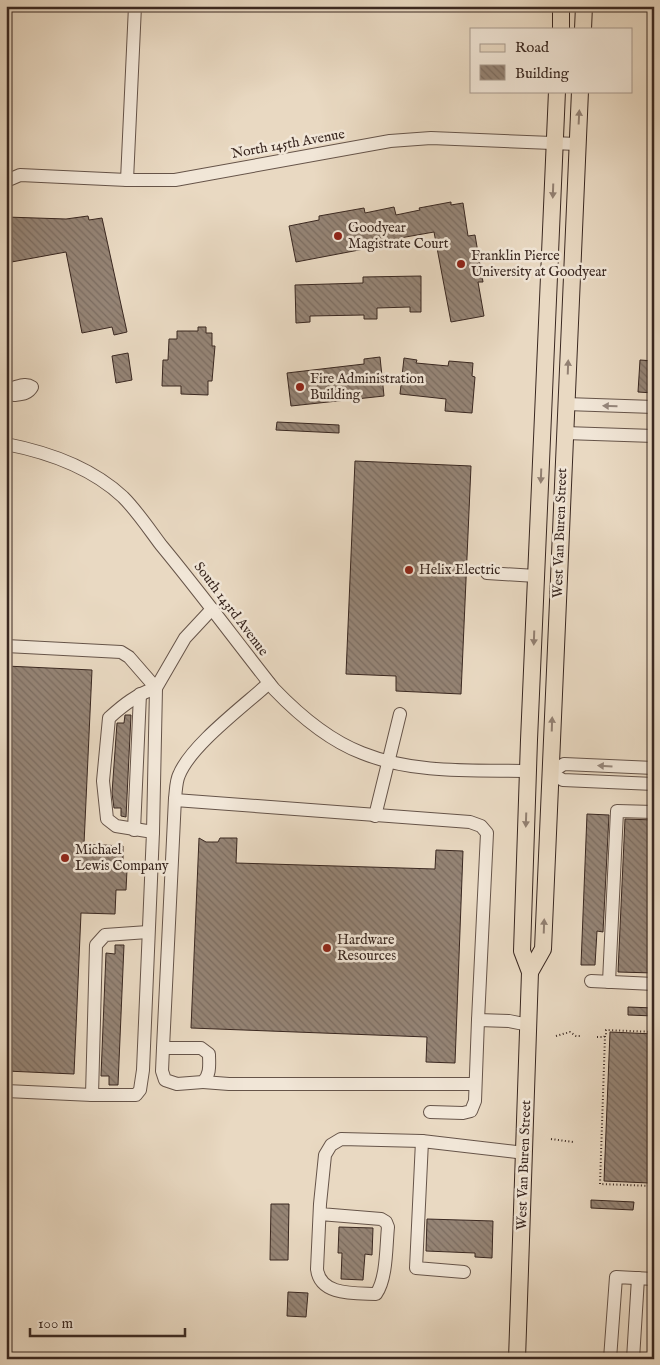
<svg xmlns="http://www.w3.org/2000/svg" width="660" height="1365" font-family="'IM FELL English',serif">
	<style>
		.building { fill: url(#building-back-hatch); stroke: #3a2821 }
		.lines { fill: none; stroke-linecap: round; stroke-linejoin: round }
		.minor-casing { stroke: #665449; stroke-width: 14 }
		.major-casing { stroke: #3a2821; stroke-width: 18 }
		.path { stroke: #3a2821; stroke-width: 2; stroke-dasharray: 1 2.5; stroke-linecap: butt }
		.minor { stroke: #f1e6d7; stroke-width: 12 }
		.major { stroke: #e9d9c2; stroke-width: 16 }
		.oneway { fill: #928072 }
		.oneway2 { fill: #96877c }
		.poi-dot { fill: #8f2418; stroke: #f1e6d7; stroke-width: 2 }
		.labels { text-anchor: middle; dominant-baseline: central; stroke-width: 5; stroke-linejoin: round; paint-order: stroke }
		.street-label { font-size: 14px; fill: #3a2821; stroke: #f1e6d7 }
		.poi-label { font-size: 14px; fill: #3a2821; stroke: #f1e6d7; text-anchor: start }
	</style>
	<defs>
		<pattern id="building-back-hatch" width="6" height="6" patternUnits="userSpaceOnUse" patternTransform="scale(1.25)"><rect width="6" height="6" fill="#958475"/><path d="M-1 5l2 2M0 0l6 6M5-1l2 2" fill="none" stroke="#7b6c60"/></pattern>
	</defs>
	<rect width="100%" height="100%" fill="#e9d9c2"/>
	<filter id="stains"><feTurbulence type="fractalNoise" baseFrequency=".004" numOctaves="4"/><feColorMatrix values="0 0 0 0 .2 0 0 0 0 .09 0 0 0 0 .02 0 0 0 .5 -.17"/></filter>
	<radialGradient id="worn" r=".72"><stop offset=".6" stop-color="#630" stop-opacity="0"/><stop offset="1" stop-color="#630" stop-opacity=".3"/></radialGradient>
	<!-- building -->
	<g class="building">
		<polygon points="451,202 451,205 463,203 468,236 475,235 483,282 478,282 484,316 451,322 434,232 400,238 401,242 296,262 289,226 319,220 319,216 364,208 365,213 394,207 396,215 420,210 419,208"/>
		<polygon points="88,216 89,220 102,218 127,332 114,335 112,327 82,333 66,252 6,263 6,217 66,219"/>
		<polygon points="421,276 421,312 410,312 410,307 377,308 377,319 364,319 364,315 310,316 310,322 296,323 295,285 363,283 363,277"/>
		<polygon points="198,327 206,327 206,333 212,333 212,346 215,346 212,381 208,381 208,395 181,394 181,386 162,386 163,360 168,360 169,339 177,339 177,331 198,331"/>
		<polygon points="128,353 132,380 116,383 112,356"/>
		<polygon points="380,357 384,396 291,406 287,373 364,364 364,359"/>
		<polygon points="404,358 417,360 416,363 448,366 449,361 473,363 472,376 475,377 472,413 445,411 446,399 400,394"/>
		<polygon points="640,360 654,361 654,393 638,392"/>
		<polygon points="277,422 339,425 339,433 276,430"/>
		<polygon points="355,461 471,466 461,694 396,691 396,676 346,674"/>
		<polygon points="6,666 92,670 84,844 123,846 123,870 127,870 126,890 116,890 115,914 81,913 74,1074 6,1071"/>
		<polygon points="125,715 131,715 126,817 121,816 121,808 114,808 112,793 117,723 124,723"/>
		<polygon points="587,814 609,815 603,932 597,931 595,965 581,965"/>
		<polygon points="625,819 654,820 654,973 618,972"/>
		<polygon points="199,838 206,842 218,842 220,838 237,838 236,863 435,869 436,850 463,851 455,1063 426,1062 427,1037 191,1028"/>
		<polygon points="115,945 124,945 118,1085 109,1085 109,1076 101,1076 106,953 115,954"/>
		<polygon points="628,1007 654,1008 654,1016 628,1015"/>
		<polygon points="610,1032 654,1034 649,1183 604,1181"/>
		<polygon points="591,1200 634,1202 633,1210 591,1208"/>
		<polygon points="271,1204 289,1204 288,1260 270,1260"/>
		<polygon points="427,1219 493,1221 492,1258 475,1257 475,1253 426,1251"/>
		<polygon points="339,1227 373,1228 372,1255 365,1254 363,1280 341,1279 342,1253 338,1253"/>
		<polygon points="288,1292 308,1293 306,1317 287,1316"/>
	</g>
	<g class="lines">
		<defs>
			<g id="minor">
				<polyline points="127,180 135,6"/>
				<polyline points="6,181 20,175 127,180 175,180 390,141 431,138 577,144"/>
				<path d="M6 392H11L12 388C20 386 26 383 32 387 28 394 22 394 14 395L11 392"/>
				<polyline points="566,404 654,407"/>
				<polyline points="565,433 654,436"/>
				<path d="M6 444C47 452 92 468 123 497 137 511 149 529 161 545 200 592 236 641 274 689 299 715 328 740 362 753 414 774 473 770 528 771"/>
				<polyline points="487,573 536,576"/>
				<polyline points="6,646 121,652 129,657 156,688 153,832"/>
				<polyline points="654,768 564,764 550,773 563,780 654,784"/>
				<polyline points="175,800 470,822 481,826 487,833 478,1020"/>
				<polyline points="375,816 400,714"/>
				<polyline points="134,830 140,694"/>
				<polyline points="591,981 654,984"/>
				<polyline points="609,982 617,811 654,812"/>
				<path d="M163 1048H201L209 1054C209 1064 211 1074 203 1082L177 1084 165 1080 162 1071 163 1048 175 798C176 791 176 781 179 775 191 745 244 706 269 683"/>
				<polyline points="203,1082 229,1084 475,1084"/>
				<path d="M6 1091 92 1095H136L140 1090 143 1070 153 832 116 826 107 819 103 781 109 718C123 705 137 694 156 688L185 638 212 609"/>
				<polyline points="92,1095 96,945 105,935 148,932"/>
				<polyline points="430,1112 463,1113 471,1111 475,1101 478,1020 509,1021 529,1025"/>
				<path d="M320 1214 381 1219 386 1222 388 1227C386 1246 387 1279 376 1294 355 1293 320 1296 317 1269L320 1204 325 1155 331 1145 341 1139 422 1141"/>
				<polyline points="464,1272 416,1268 422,1141 525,1153"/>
				<polyline points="610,1359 616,1277 654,1279"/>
				<polyline points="633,1359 638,1278"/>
			</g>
			<g id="major">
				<polyline points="561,29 561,6"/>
				<polyline points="583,29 584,6"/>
				<polyline points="530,972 543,949 580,91"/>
				<polyline points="517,1359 530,972 522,951 529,740 557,91"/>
			</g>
		</defs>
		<!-- minor casing -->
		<use href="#minor" class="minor-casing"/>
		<!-- major casing -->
		<use href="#major" class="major-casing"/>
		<!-- path -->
		<g class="path">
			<polyline points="556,1036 570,1032 576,1036 581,1036"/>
			<polyline points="605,1036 600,1184 654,1186"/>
			<polyline points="597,1037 604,1037 606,1035 606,1030 654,1032"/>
			<polyline points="551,1139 573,1142"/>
		</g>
		<!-- minor -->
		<use href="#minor" class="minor"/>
		<!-- major -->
		<use href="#major" class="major"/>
	</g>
	<!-- one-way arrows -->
	<defs><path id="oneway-solid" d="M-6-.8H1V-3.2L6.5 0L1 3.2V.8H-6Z" transform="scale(1.25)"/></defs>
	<g class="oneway">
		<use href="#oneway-solid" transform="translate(579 117) rotate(-87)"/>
		<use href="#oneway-solid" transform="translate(553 191) rotate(92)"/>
		<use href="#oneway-solid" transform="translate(568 367) rotate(-88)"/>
		<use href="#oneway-solid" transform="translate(541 476) rotate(92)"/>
		<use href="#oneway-solid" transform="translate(534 638) rotate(92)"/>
		<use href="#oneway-solid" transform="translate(552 724) rotate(-88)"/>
		<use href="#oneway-solid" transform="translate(526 820) rotate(92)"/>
		<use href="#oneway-solid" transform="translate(544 926) rotate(-88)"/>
	</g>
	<g class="oneway2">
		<use href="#oneway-solid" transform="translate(610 406) rotate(-178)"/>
		<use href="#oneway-solid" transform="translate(605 766) rotate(-177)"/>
	</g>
	<!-- markers -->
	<g class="poi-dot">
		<circle cx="338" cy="236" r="5"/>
		<circle cx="461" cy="264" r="5"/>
		<circle cx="300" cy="387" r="5"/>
		<circle cx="409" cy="570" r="5"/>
		<circle cx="65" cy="858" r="5"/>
		<circle cx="327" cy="948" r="5"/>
	</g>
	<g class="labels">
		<!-- street labels -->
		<g class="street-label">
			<text transform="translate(288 144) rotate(-10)">North 145th Avenue</text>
			<text transform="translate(560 533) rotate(-88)">West Van Buren Street</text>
			<text transform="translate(231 609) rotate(53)">South 143rd Avenue</text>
			<text transform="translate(524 1165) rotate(-88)">West Van Buren Street</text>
		</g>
		<!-- poi labels -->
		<g class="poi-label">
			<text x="348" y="228">Goodyear<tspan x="348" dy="16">Magistrate Court</tspan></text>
			<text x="471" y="256">Franklin Pierce<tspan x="471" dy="16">University at Goodyear</tspan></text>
			<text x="310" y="379">Fire Administration<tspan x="310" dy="16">Building</tspan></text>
			<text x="419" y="570">Helix Electric</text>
			<text x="75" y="850">Michael<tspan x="75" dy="16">Lewis Company</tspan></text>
			<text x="337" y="940">Hardware<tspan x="337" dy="16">Resources</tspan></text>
		</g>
	</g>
	<!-- margin -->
	<rect width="660" height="1365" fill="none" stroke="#e9d9c2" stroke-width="25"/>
	<rect x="8" y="8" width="645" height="1350" fill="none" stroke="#3a2821" stroke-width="2.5"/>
	<rect x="12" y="12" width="635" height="1340" fill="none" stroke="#3a2821"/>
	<!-- legend -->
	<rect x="470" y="28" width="162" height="65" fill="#f1e6d7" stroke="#a89a8e"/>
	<rect x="480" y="44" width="25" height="8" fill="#e9d9c2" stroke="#a89a8e"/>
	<text x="515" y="52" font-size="15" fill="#3a2821">Road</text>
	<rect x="480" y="65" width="25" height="15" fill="url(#building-back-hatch)" stroke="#a89a8e"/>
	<text x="515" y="78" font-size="15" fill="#3a2821">Building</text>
	<!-- scale -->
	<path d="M30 1328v8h155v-8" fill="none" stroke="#3a2821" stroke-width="2.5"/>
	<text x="38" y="1328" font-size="15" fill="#3a2821" stroke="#f1e6d7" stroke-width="4" paint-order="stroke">100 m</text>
	<rect width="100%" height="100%" filter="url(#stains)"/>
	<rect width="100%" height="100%" fill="url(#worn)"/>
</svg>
